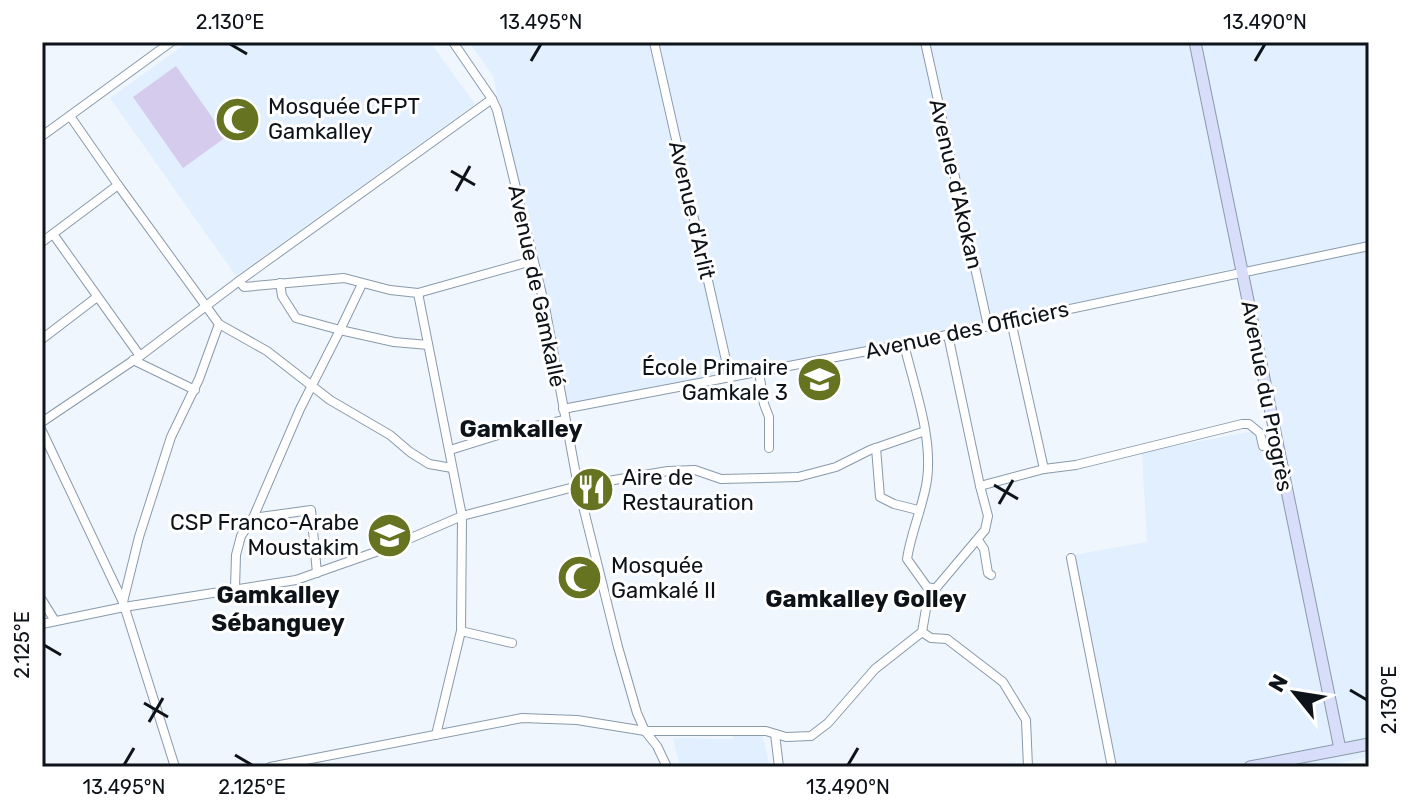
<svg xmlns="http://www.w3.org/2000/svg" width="1411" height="809" font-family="Rubik,sans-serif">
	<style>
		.built { fill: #e1effe }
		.green { fill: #d5cbec }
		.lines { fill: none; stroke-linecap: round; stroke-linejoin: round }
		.street-casing { stroke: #899aab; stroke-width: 10 }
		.secondary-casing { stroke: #899aab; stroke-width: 13 }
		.street { stroke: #fff; stroke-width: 8 }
		.secondary { stroke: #d8defa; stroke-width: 11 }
		.ticks { fill: none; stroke: #0d1319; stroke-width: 3 }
		.labels { text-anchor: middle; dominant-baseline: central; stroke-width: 6; stroke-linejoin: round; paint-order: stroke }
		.poi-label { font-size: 22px; fill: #0d1319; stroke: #fff; text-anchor: start }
		.street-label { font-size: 22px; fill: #0d1319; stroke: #fff }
		.neighbourhood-label { font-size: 24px; font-weight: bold; fill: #0d1319; stroke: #fff }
		.neatline { fill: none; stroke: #0d1319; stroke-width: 3 }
		.ticks-label { font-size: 20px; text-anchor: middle; fill: #0d1319 }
	</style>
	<rect width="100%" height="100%" fill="#eff6fe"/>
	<!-- built -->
	<g class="built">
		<polygon points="188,42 430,42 475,104 236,276 110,98"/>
		<polygon points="469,42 1369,42 1369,757 1321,767 1114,767 1073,555 1147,542 1142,452 1271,428 1241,267 569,411 493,76"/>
		<polygon points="733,733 762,734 770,767 680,767 673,738 733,739"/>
	</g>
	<!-- green -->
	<polygon class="green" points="176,66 226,137 183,168 133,97"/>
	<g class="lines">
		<defs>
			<g id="street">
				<polyline points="453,42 492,99 497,110 545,307 578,486 618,647 637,713 645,731 657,746 667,767"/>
				<polyline points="654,42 730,378"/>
				<polyline points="925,42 988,326"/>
				<polyline points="42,136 171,42"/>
				<polyline points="118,185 219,324 267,351 330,400 390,435 410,452 429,464 452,468"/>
				<polyline points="53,234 140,356"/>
				<polyline points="42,242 118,185 70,116"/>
				<polyline points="239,281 244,287 344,278 390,290 418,293 462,516 461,631 436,735"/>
				<polyline points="280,283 282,296 296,318 340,330 362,284"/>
				<polyline points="418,293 532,261"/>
				<polyline points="1011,321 1044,469"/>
				<polyline points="948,335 980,486 1044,469 1076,465 1242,424 1249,424 1260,433 1263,446 1277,445"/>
				<polyline points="42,339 97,297"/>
				<path d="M904 344C914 387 933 436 927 480 923 507 911 532 907 559L927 587 936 589"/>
				<polyline points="133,360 195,390"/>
				<polyline points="759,372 764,404 769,417 769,448"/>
				<polyline points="563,409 904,344 1369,246"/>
				<polyline points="42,422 140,356 239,281 492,99"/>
				<polyline points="42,431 123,602 175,767"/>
				<polyline points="876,448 880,497 894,504 918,510"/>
				<polyline points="450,450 511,431 565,420"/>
				<polyline points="253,518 311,510 317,573"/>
				<polyline points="978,540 984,549 988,573 991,575"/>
				<polyline points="1071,558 1112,767"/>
				<polyline points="235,588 236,555 241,536 253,518 300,409 340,330 394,342 428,345"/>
				<polyline points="42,600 55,621"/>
				<polyline points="123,602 139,537 171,437 199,379 219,324"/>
				<polyline points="42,624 124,607 296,580 390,547 462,516 578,486 668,471 695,470 721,479 798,477 836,467 870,450 925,431"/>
				<polyline points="461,631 512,643"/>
				<polyline points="922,632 931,638 947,639 1003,682 1026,720 1028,767"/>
				<polyline points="775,734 779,767"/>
				<polyline points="270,767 522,718 577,720 645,731 766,731 786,737 811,736 828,723 875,669 922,632 927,603 931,594 985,530 988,516 980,486"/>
			</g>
			<g id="secondary">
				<polyline points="1195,42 1340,749"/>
				<polyline points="1250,767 1369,744"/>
			</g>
		</defs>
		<!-- street casing -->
		<use href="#street" class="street-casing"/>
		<!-- secondary casing -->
		<use href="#secondary" class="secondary-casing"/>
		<!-- street -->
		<use href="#street" class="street"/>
		<!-- secondary -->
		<use href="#secondary" class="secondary"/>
	</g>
	<!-- ticks -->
	<path class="ticks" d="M230 44 247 54M531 61 541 44M1255 61 1265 44M451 171 475 185M456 191 470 166M994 485 1018 499M999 504 1013 480M44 645 61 655M1350 690 1367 700M144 703 168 717M149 722 163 698M235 755 252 765M124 765 134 748M848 765 858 748"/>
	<!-- icons -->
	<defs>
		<symbol id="mosque-disc" viewBox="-11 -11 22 22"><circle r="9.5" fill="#667421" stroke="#fff"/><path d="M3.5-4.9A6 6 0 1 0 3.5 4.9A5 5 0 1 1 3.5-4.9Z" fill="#fff"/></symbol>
		<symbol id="school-disc" viewBox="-11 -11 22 22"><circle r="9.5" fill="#667421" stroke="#fff"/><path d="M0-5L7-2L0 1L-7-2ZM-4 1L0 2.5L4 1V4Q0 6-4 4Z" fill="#fff"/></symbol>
		<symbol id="restaurant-disc" viewBox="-11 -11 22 22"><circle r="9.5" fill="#667421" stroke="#fff"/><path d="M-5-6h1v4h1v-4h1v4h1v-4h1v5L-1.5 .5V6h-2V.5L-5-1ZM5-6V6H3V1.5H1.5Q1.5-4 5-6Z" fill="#fff"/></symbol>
	</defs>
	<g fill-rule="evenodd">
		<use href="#mosque-disc" x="212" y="94" width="51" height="51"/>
		<use href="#school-disc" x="794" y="354" width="51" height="51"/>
		<use href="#restaurant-disc" x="566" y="464" width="51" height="51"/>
		<use href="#school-disc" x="364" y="510" width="51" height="51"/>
		<use href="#mosque-disc" x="554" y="552" width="51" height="51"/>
	</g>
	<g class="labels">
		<!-- poi labels -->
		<g class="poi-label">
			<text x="268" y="106">Mosquée CFPT<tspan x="268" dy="25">Gamkalley</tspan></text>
			<text x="788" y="367" text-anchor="end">École Primaire<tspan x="788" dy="25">Gamkale 3</tspan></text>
			<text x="622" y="477">Aire de<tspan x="622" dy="25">Restauration</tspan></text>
			<text x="359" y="522" text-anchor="end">CSP Franco-Arabe<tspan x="359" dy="25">Moustakim</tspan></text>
			<text x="611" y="565">Mosquée<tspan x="611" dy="25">Gamkalé II</tspan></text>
		</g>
		<!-- street labels -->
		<g class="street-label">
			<text transform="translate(956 184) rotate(77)">Avenue d'Akokan</text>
			<text transform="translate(692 210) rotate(77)">Avenue d'Arlit</text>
			<text transform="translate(537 286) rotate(78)">Avenue de Gamkallé</text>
			<text transform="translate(967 330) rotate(-12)">Avenue des Officiers</text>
			<text transform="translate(1267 396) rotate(79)">Avenue du Progrès</text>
		</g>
		<!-- neighbourhood labels -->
		<g class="neighbourhood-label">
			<text x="521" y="429">Gamkalley</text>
			<text x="278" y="595">Gamkalley<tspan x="278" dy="28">Sébanguey</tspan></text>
			<text x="866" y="599">Gamkalley Golley</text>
		</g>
	</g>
	<!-- border -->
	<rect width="1411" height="809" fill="none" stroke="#ffffff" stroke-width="88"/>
	<!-- north arrow -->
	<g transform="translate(1295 693) rotate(300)" stroke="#ffffff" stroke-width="6" paint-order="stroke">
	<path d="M0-6L14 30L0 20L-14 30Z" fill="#0d1319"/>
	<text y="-12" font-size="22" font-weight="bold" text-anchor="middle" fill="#0d1319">N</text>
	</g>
	<rect x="44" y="44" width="1323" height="721" class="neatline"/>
	<g class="ticks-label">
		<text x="230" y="29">2.130°E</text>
		<text x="541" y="29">13.495°N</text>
		<text x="1265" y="29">13.490°N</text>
		<text transform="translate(22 645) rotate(-90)" y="7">2.125°E</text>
		<text transform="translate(1389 700) rotate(-90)" y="7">2.130°E</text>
		<text x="124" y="794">13.495°N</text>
		<text x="252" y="794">2.125°E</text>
		<text x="848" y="794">13.490°N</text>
	</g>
</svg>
